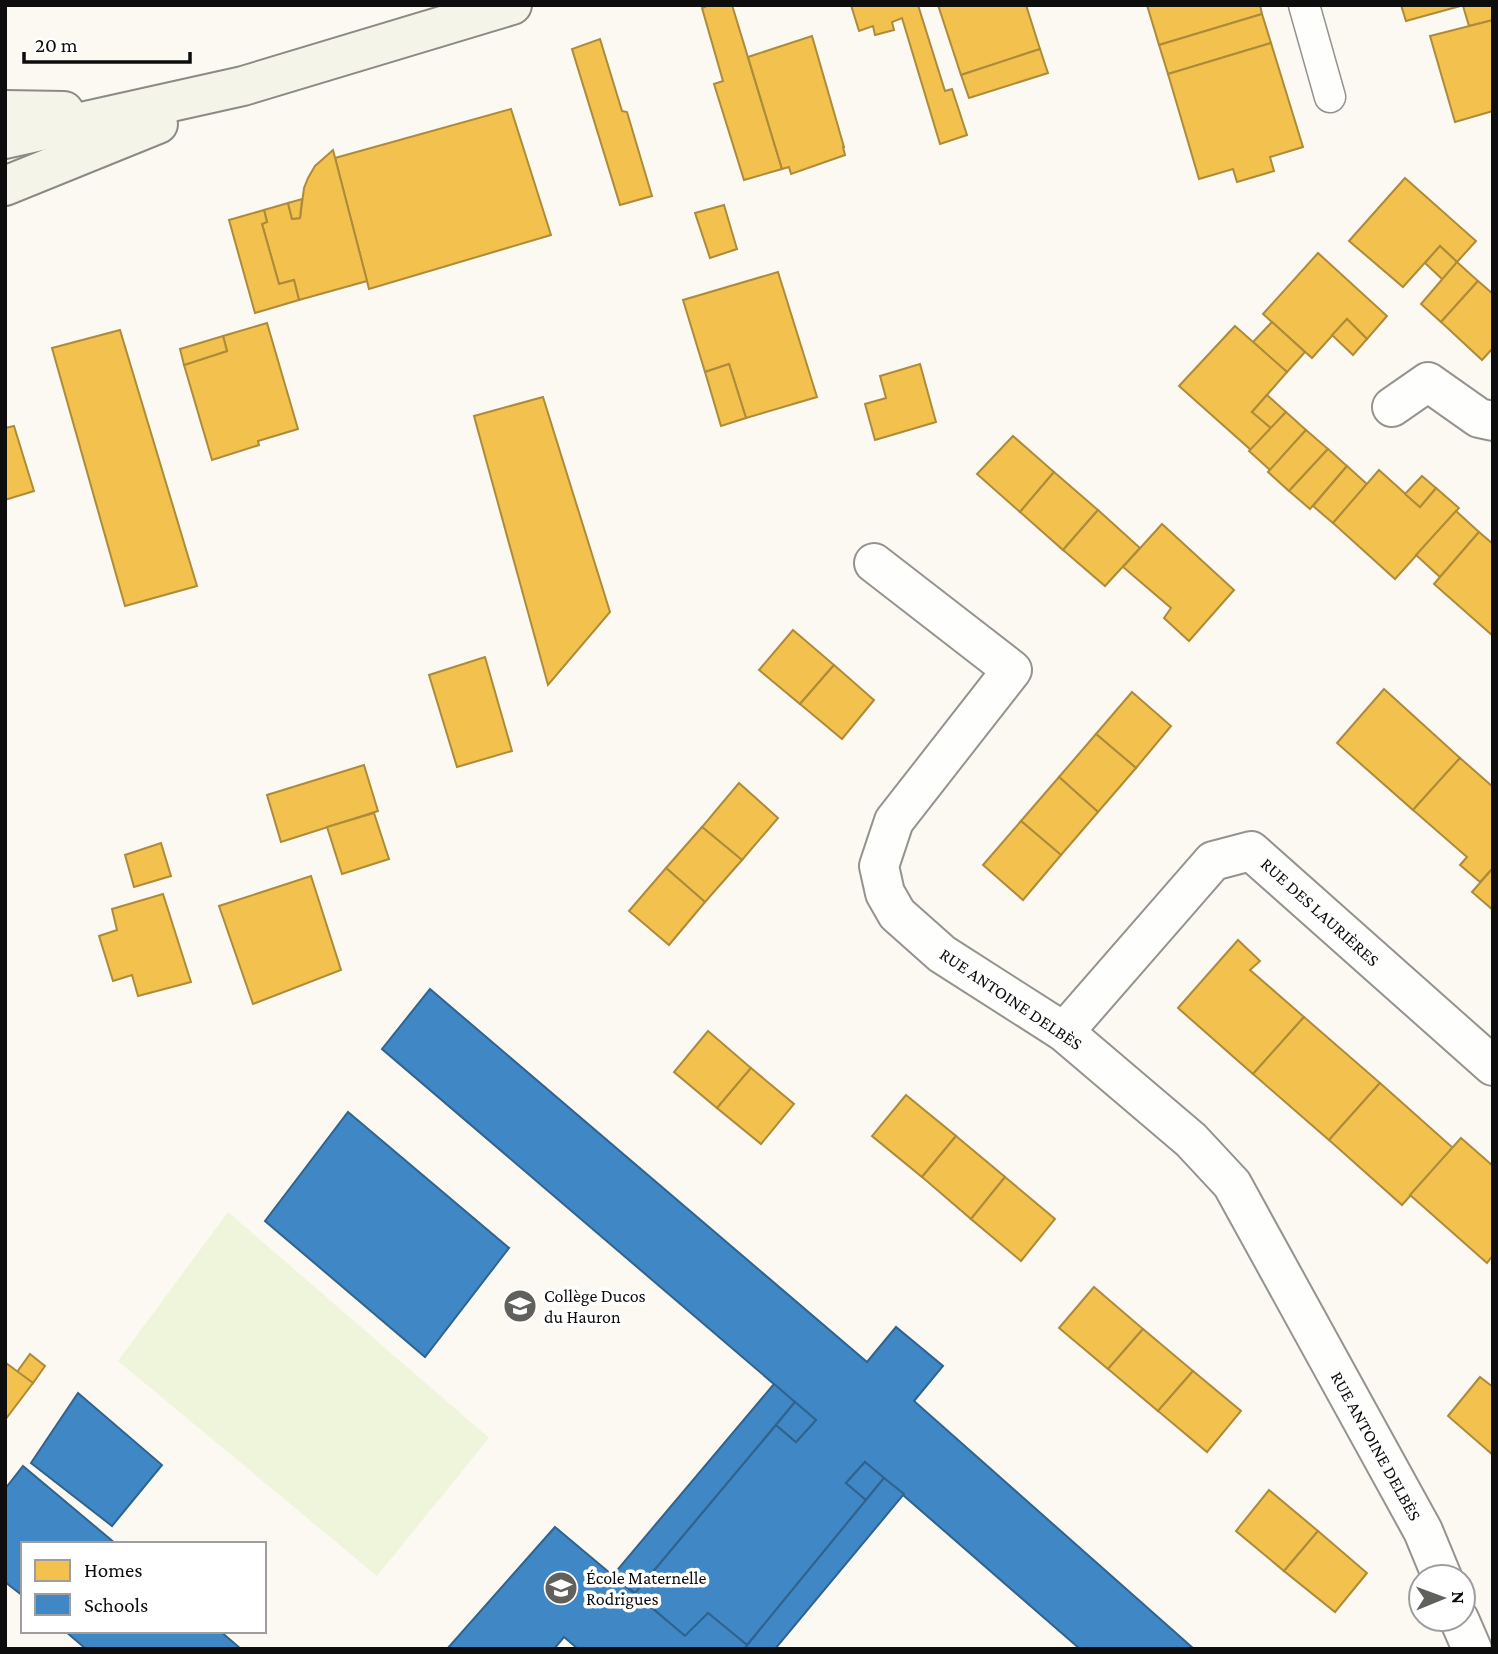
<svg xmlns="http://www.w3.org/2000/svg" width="1498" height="1654" font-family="'Crimson Pro',serif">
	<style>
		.pitch { fill: #eef5da }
		.homes { fill: #f2c14e; stroke: #ad8b3a; stroke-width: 2 }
		.schools { fill: #3f88c5; stroke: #30638e; stroke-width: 2 }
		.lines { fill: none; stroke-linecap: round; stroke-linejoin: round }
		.lane-casing { stroke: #949390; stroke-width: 33 }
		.street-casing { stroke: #949390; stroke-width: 42 }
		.secondary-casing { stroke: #8b8a86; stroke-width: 42 }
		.lane { stroke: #fefefd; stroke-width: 30 }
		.street { stroke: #fefefd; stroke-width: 38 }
		.secondary { stroke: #f5f4e8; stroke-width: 38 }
		.labels { text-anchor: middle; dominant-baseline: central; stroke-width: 7; stroke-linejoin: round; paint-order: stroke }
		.street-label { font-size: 18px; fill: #0d0d0d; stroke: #fff }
		.poi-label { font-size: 18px; fill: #0d0d0d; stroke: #fff; text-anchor: start }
	</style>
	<rect width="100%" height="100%" fill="#fbf9f1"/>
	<!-- pitch -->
	<polygon class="pitch" points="228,1212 489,1438 377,1576 118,1361"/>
	<!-- homes -->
	<g class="homes">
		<polygon points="709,5 732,5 782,169 744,180 714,84 723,81 702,8"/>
		<polygon points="851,5 918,5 945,91 952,89 967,135 940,144 902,18 892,22 894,30 875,35 873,26 859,31"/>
		<polygon points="938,5 1026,5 1040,49 961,75"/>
		<polygon points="1147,5 1260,5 1262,14 1159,45"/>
		<polygon points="1401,5 1464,5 1406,21"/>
		<polygon points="1493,5 1493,20 1469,26 1463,6"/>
		<polygon points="1262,14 1271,43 1168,74 1159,45"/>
		<polygon points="1493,20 1493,111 1455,122 1430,36"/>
		<polygon points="812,36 844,147 843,147 845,155 791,174 789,167 782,169 748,57"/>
		<polygon points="600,39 622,111 627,112 652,196 620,205 572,49"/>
		<polygon points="1271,43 1303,147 1270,157 1274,171 1237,182 1233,169 1199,179 1168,74"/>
		<polygon points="1040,49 1048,73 969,98 961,75"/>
		<polygon points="511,109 551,235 369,289 335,158"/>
		<polygon points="333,150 367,281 299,300 294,280 279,284 262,224 267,222 264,210 288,203 292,219 300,218 304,188 308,178 315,166"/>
		<polygon points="1405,178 1476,241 1457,262 1440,246 1403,287 1349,241"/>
		<polygon points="302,199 300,218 292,219 288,203"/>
		<polygon points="724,205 737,249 710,258 695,213"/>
		<polygon points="264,210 267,222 262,224 279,284 294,280 299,300 255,313 229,220"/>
		<polygon points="1440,246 1457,262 1443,280 1425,263"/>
		<polygon points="1318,253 1387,316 1367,339 1347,319 1312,358 1263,314"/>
		<polygon points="1457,262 1478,281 1441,322 1421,304"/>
		<polygon points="778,272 817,397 746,418 729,364 705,372 683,300"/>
		<polygon points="1478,281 1493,294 1493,348 1482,360 1441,322"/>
		<polygon points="1347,319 1367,339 1353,355 1332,335"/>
		<polygon points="1272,322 1305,352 1287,372 1253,342"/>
		<polygon points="267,323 298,429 258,441 259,445 212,460 184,365 227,351 223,336"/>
		<polygon points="1235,326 1287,372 1252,412 1271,428 1251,450 1179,386"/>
		<polygon points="120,330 197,586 125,606 52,348"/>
		<polygon points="223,336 227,351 184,365 180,349"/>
		<polygon points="729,364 746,418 721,426 705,372"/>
		<polygon points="920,364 936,422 875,440 865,404 886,398 880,376"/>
		<polygon points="1267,395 1286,412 1271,428 1252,412"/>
		<polygon points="543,397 610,612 548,685 474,416"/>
		<polygon points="1286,412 1306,430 1270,470 1249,451"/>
		<polygon points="14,426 34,491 5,500 5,428"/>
		<polygon points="1306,430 1328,449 1289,491 1268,472"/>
		<polygon points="1013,436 1054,472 1020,512 977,474"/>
		<polygon points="1328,449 1347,466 1310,509 1289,491"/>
		<polygon points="1347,466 1367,484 1333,523 1313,506"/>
		<polygon points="1379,470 1420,507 1436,488 1459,508 1395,579 1333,523"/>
		<polygon points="1054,472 1098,510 1063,550 1020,512"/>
		<polygon points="1422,476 1436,488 1420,507 1405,494"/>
		<polygon points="1098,510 1140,548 1105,586 1063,550"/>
		<polygon points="1456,511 1479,532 1440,577 1416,555"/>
		<polygon points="1162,524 1234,590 1189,641 1164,618 1171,608 1123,567"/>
		<polygon points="1479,532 1493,544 1493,636 1434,584"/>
		<polygon points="793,630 834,665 800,704 759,670"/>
		<polygon points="485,657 512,751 457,767 429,675"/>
		<polygon points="834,665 874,700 842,739 800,704"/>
		<polygon points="1384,689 1460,758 1413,810 1337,743"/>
		<polygon points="1132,692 1171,726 1136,768 1096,734"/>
		<polygon points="1096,734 1136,768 1098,812 1059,777"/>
		<polygon points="1460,758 1493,787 1493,868 1480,882 1460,865 1467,857 1413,810"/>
		<polygon points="364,765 378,811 281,842 267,795"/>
		<polygon points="1059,777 1098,812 1061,855 1021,821"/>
		<polygon points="739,783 778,818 742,860 702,827"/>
		<polygon points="374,813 389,859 342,874 327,827"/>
		<polygon points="1021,821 1061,855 1023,900 983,865"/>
		<polygon points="702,827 742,860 705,902 666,868"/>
		<polygon points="161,843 171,876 134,887 125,855"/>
		<polygon points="666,868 705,902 669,945 629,911"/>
		<polygon points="1493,868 1493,910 1472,892"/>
		<polygon points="311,876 341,970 253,1004 219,906"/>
		<polygon points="163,894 191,982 138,996 132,975 113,981 99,936 117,930 112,909"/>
		<polygon points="1238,940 1260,961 1250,970 1304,1017 1253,1074 1178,1008"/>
		<polygon points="1304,1017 1380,1083 1329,1140 1253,1074"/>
		<polygon points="708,1031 751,1068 717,1108 674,1072"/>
		<polygon points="751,1068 794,1104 761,1144 717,1108"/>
		<polygon points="1380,1083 1453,1148 1402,1205 1329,1140"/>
		<polygon points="906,1095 956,1136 922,1177 872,1136"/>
		<polygon points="956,1136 1005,1177 971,1219 922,1177"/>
		<polygon points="1461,1138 1493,1166 1493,1255 1487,1263 1410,1195"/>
		<polygon points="1005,1177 1055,1219 1021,1261 971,1219"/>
		<polygon points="1094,1287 1143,1329 1108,1369 1059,1328"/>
		<polygon points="1143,1329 1193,1371 1158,1411 1108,1369"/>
		<polygon points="30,1354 45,1366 33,1383 17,1372"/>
		<polygon points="6,1363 33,1383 5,1420 5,1364"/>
		<polygon points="1193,1371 1241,1411 1207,1452 1158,1411"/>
		<polygon points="1480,1377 1493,1387 1493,1455 1448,1416"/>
		<polygon points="1269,1490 1318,1531 1284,1571 1236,1531"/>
		<polygon points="1318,1531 1367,1573 1335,1612 1284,1571"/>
	</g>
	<!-- schools -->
	<g class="schools">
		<polygon points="430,989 867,1362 896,1327 943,1366 914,1401 1194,1649 1080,1649 865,1462 846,1483 866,1500 747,1645 708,1613 685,1636 635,1593 776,1425 796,1442 816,1420 382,1049"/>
		<polygon points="348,1112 509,1248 425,1357 265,1221"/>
		<polygon points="774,1384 795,1402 635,1593 613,1575"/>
		<polygon points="78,1393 162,1465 112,1526 31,1463"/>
		<polygon points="795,1402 816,1420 796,1442 776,1425"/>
		<polygon points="865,1462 884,1478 866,1500 846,1483"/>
		<polygon points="23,1466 116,1544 23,1544 23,1596 5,1582 5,1489"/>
		<polygon points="884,1478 904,1494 775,1649 744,1649"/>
		<polygon points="555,1527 685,1636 708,1613 747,1645 744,1649 578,1649 564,1637 554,1649 447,1649"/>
		<polygon points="65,1631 220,1631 241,1649 86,1649"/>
	</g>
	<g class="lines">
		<defs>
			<polyline id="lane" points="1304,5 1330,97"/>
			<g id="street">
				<polyline points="1392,407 1428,382 1479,418 1493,421"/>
				<polyline points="874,563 1012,670 894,821 879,866 885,893 897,914 942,954 1064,1032 1191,1140 1232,1184 1423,1531 1442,1577"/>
				<polyline points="1064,1032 1213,861 1251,851 1493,1066"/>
				<polyline points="1459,1619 1472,1649"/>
			</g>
			<g id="secondary">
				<polyline points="5,110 64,111"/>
				<polyline points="5,139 243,86 512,5"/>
				<polyline points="5,186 158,124"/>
			</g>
		</defs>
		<!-- lane casing -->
		<use href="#lane" class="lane-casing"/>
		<!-- street casing -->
		<use href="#street" class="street-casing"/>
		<!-- secondary casing -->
		<use href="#secondary" class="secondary-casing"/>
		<!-- lane -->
		<use href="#lane" class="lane"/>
		<!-- street -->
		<use href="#street" class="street"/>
		<!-- secondary -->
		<use href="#secondary" class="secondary"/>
	</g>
	<!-- icons -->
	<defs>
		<symbol id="school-disc" viewBox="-11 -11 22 22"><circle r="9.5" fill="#60605d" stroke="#fff"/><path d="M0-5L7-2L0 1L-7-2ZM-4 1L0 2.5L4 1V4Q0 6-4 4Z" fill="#fff"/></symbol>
	</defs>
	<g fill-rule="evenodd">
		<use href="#school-disc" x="501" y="1287" width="38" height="38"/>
		<use href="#school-disc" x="542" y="1569" width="38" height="38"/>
	</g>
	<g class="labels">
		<!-- street labels -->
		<g class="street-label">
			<text transform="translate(1320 912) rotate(42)">RUE DES LAURIÈRES</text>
			<text transform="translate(1011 999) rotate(34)">RUE ANTOINE DELBÈS</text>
			<text transform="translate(1376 1446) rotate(61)">RUE ANTOINE DELBÈS</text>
		</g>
		<!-- poi labels -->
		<g class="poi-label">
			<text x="544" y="1296">Collège Ducos<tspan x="544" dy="21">du Hauron</tspan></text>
			<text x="586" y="1578">École Maternelle<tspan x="586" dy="21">Rodrigues</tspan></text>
		</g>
	</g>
	<!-- border -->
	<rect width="1498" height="1654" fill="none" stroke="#0d0d0d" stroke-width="14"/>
	<!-- legend -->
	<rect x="21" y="1542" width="245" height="91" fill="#ffffff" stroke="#9e9e9e" stroke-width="2"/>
	<rect x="35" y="1560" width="35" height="21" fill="#f2c14e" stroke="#9e9e9e" stroke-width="2"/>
	<text x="84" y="1577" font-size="21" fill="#0d0d0d">Homes</text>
	<rect x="35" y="1594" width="35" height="21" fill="#3f88c5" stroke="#9e9e9e" stroke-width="2"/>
	<text x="84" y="1612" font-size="21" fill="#0d0d0d">Schools</text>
	<!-- north arrow -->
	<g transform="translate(1442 1598) rotate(89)"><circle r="33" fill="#ffffff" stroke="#9e9e9e" stroke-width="2"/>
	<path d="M0-5L12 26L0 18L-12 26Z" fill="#60605d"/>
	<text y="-10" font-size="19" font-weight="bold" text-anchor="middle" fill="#0d0d0d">N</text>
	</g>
	<!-- scale -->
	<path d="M24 52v10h166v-10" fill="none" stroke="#0d0d0d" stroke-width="3.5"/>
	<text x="35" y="52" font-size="21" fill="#0d0d0d" stroke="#ffffff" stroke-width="5" paint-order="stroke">20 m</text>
</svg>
